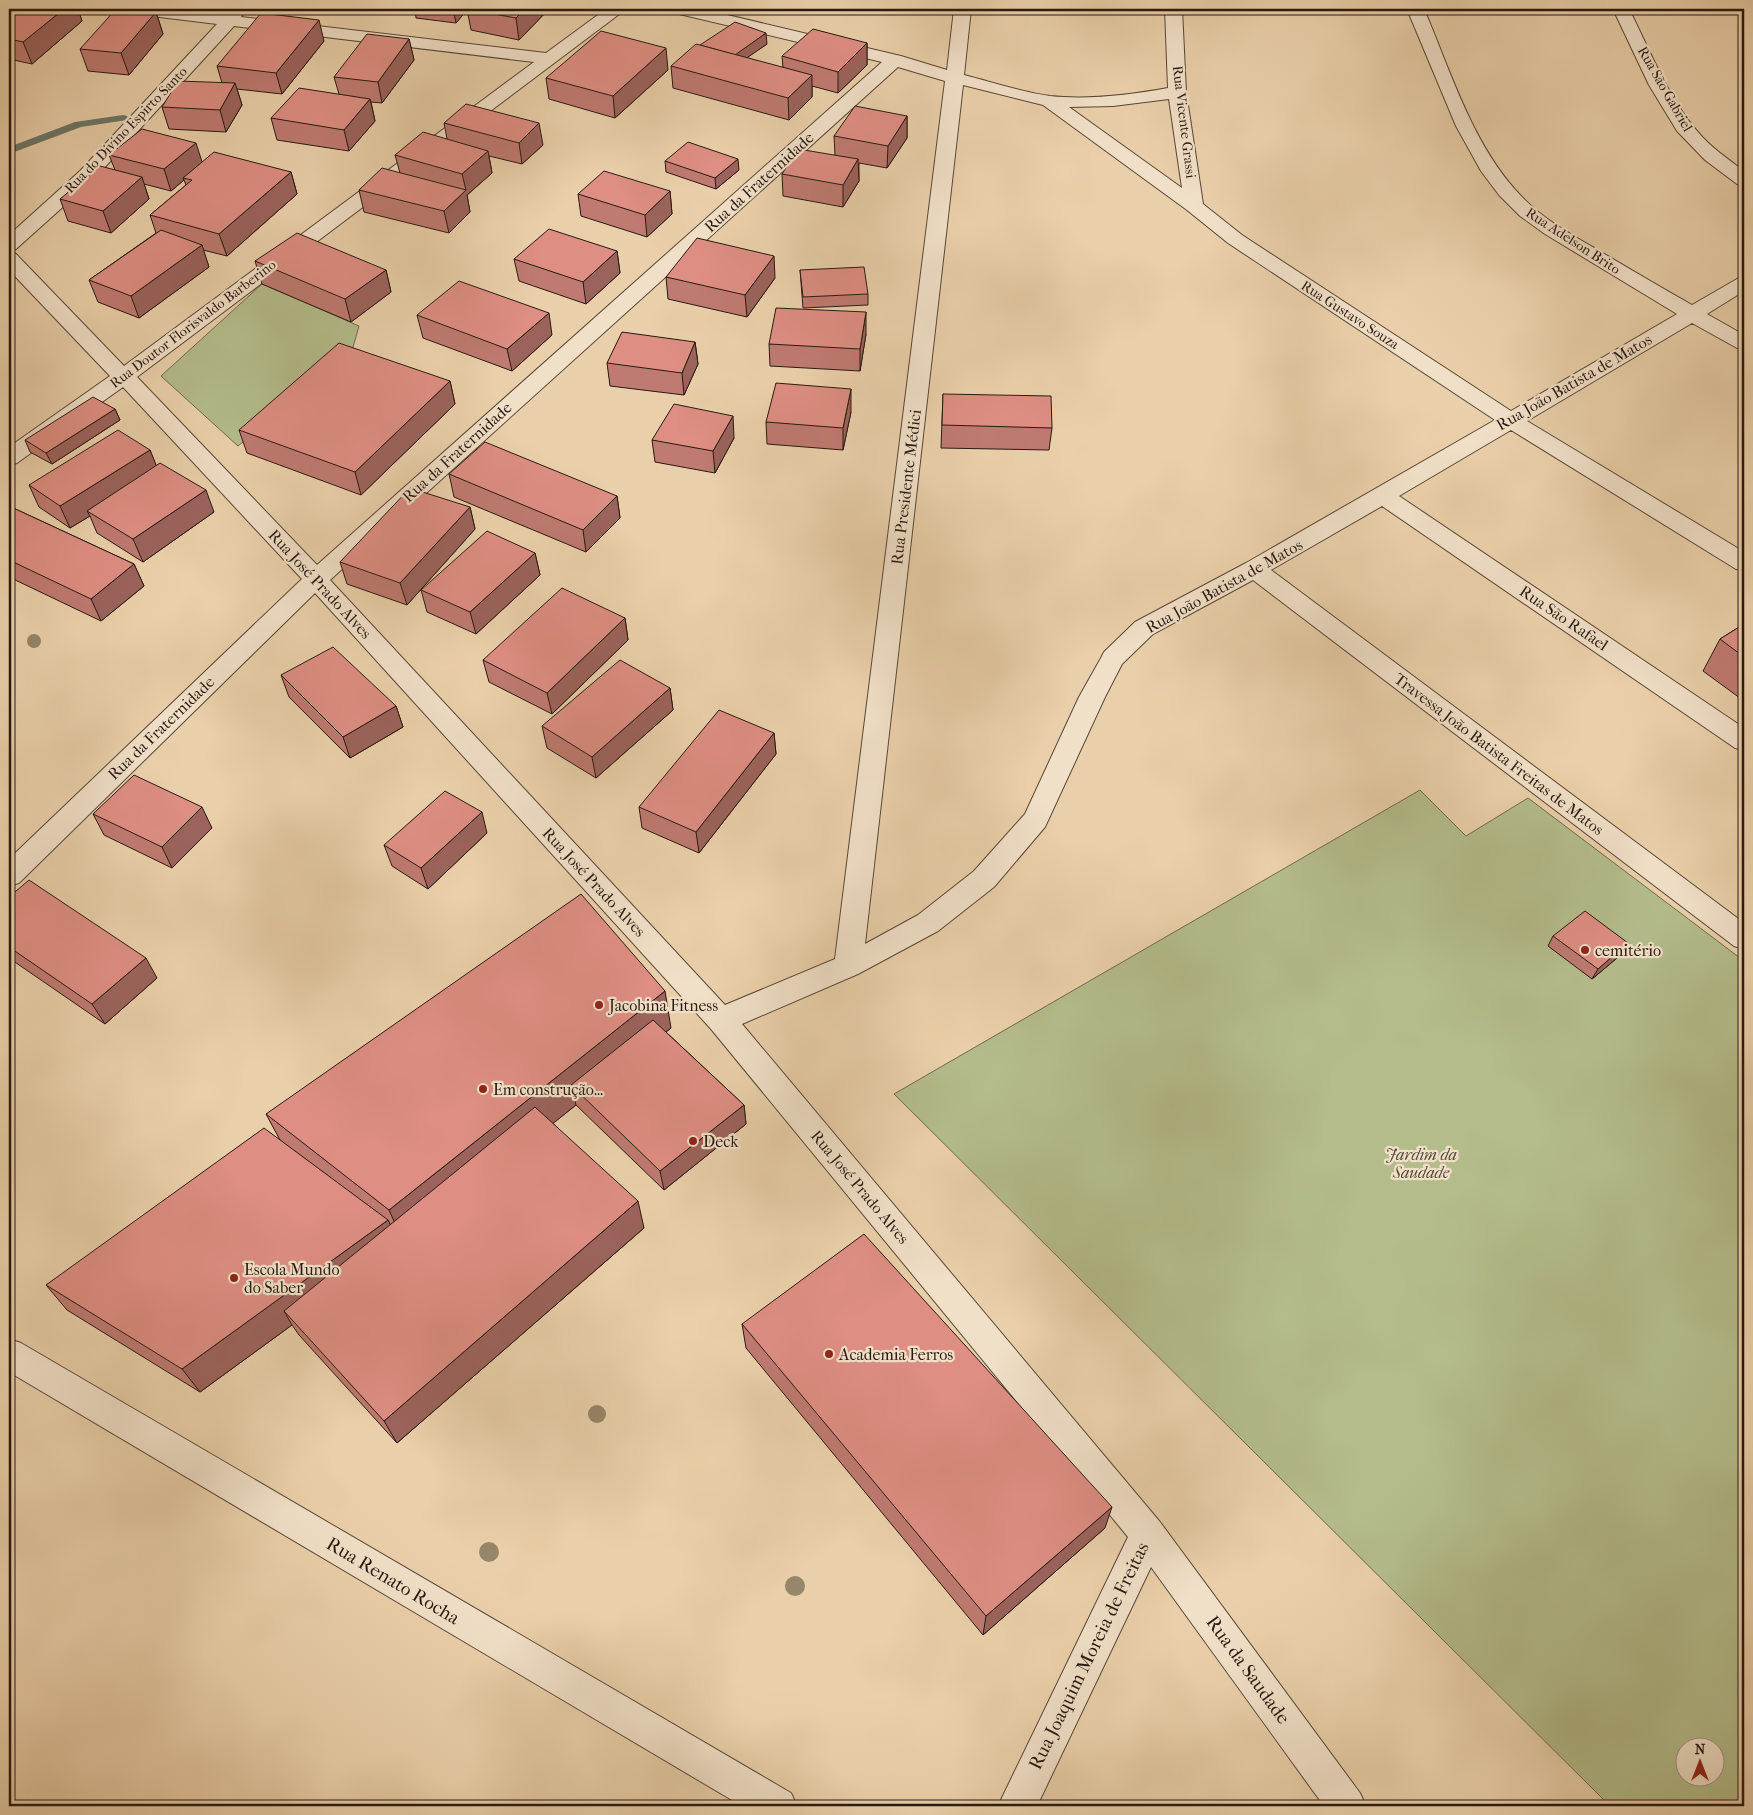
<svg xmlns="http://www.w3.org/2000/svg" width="1753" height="1815" font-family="'IM FELL French Canon',serif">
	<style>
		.green { fill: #b4bc8b; stroke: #6e6a4e; fill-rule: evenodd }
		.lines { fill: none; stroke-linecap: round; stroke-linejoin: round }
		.stream { fill: #6c7869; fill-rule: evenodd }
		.minor-casing { stroke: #584737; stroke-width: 2 }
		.minor { fill: #f1e0c8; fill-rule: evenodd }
		.tree { fill: #96866a }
		.wall { fill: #bf7a71; stroke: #281911 }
		.shaded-wall { fill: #9b635c; stroke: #281911 }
		.building { fill: #de8e83; stroke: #281911 }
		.poi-dot { fill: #8f2418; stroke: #f1e0c8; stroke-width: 2 }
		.labels { text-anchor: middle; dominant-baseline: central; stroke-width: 4.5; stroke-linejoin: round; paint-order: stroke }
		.far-street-label { font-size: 14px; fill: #281911; stroke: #f1e0c8 }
		.street-label { font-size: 16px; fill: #281911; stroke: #f1e0c8 }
		.poi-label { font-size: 16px; fill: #281911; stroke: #f1e0c8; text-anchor: start }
		.park-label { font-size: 16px; font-style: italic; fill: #524a36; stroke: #f1e0c8 }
		.near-street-label { font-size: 19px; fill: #281911; stroke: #f1e0c8 }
	</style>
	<rect width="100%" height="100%" fill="#ead0aa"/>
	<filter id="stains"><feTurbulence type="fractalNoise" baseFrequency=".004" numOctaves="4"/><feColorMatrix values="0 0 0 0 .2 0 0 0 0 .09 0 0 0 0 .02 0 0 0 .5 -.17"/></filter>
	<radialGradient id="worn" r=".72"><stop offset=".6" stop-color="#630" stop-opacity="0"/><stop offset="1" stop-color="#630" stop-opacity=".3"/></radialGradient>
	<!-- green -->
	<g class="green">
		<polygon points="262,284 359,326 350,358 238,446 161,376"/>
		<path d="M1420 790 1466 836 1528 798 1744 961V1806H1610L894 1094ZM1686 1748H1716V1778H1686Z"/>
	</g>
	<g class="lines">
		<!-- stream -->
		<polygon class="stream" points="123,115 127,116 128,118 127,120 81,127 9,154 9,147 75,122"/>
		<defs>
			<g id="minor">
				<path d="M126 9H176L225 15 230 9H246L241 17 546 53 606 9H626L137 377 317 565 882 62 675 13 673 9H702L901 56 947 70 954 9H971L964 75C992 82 1021 92 1050 96 1088 100 1130 95 1168 88L1165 9H1182L1186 92 1203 204 1242 235 1511 411 1677 314 1545 234 1520 216 1499 195 1481 171 1456 126 1407 9H1424C1451 72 1473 147 1522 197 1543 219 1570 234 1596 249 1628 268 1660 287 1692 305L1737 279 1744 277V291L1707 314 1744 335V349L1737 348 1692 323 1527 421 1744 552V571L1736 569 1511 430 1399 496 1744 728V750L1735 748 1382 506 1271 570 1744 923V949L1734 946 1253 580 1153 634 1122 664 1105 697 1045 827 994 887 938 931 858 974 742 1024 1160 1522 1360 1793 1366 1806H1324L1151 1567 1037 1806H998L1128 1537 711 1029 315 593 19 883 9 886V859L302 579 123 387 17 463 9 465V447L110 376 9 270V252L16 254 124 366 534 62 234 26 94 179 16 249 9 251V235L80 171 217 24 135 14 129 13ZM898 67 945 81 835 959 725 1005 330 580ZM963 85 1043 105 1187 210 1228 243 1495 420 1246 563 1135 622 1104 652 1101 658 1079 697 1025 814 974 871 918 915 865 944ZM1169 99 1182 188 1069 107 1113 106Z"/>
				<path d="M1613 9H1629C1650 50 1667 96 1697 131 1710 147 1728 159 1744 171V186L1737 184 1705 160 1677 131 1649 85Z"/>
				<polygon points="9,1339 21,1343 791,1793 797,1806 742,1806 9,1372"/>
			</g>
		</defs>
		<!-- minor casing -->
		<use href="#minor" class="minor-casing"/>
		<!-- minor -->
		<use href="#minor" class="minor"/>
	</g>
	<!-- trees -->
	<g class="tree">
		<circle cx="34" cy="641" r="7"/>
		<circle cx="597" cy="1414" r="9"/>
		<circle cx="489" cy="1552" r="10"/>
		<circle cx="795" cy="1586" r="10"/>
	</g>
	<!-- wall -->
	<g class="wall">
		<polygon points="9,9 78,9 82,21 32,64 9,59"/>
		<polygon points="415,9 549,9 519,40 471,30 467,9 456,23 416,18"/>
		<polygon points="156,12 163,34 129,75 88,71 80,49"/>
		<polygon points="409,39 414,60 382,103 371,102 375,121 349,151 277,140 271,118 339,94 334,77"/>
		<polygon points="324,41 282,94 237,89 242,105 226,132 169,129 162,107 222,83 217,66"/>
		<polygon points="867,43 867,65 838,93 812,86 812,97 789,120 673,88 671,66 767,44 746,58 783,68 782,56"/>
		<polygon points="668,70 615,118 549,99 546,78"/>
		<polygon points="907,116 907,138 887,168 859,163 859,181 843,207 783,196 782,174 835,155 834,136"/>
		<polygon points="444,123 543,145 522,164 489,156 492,173 467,195 470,212 449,233 364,212 359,190 400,173 395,155 447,139"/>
		<polygon points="109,155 202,162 291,172 297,194 227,256 203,250 209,267 139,318 98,302 89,280 156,233 150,215 186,185 184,180 171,191 144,184 149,199 111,233 68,221 60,199 115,170"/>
		<polygon points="665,161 739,170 716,189 666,172"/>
		<polygon points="670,191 672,214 647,237 581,216 578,194"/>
		<polygon points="617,251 620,273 586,304 519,281 514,259"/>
		<polygon points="255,261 386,270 391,292 351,322 262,284"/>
		<polygon points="800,270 868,294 868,305 803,308"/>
		<polygon points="666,277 775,278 747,317 668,299"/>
		<polygon points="417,315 552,335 512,371 423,338"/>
		<polygon points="866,334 860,371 770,366 769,344"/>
		<polygon points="695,342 698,364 684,395 610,386 607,363"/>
		<polygon points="450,381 455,404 361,495 247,453 239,430"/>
		<polygon points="943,394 1052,428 1049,450 941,448"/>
		<polygon points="115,409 120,420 52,464 30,452 25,440"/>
		<polygon points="851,412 843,450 767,444 766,422"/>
		<polygon points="734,438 715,473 655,462 652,440"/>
		<polygon points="150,450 156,466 214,512 143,562 97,533 90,516 70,528 39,507 29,485"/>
		<polygon points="449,474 617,496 620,518 586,552 454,497"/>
		<polygon points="9,506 134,564 144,586 101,621 9,577"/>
		<polygon points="470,507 475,529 407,605 347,584 340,562"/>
		<polygon points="535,553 540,575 476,634 427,612 421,590"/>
		<polygon points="625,618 628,640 552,714 489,682 483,660"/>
		<polygon points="1744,624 1744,701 1703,671 1720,639"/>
		<polygon points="281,675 396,706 403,727 350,758 289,697"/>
		<polygon points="670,688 673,710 596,778 547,748 542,726"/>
		<polygon points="774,733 776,754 699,853 642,828 639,807"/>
		<polygon points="93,814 212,828 172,868 104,835"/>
		<polygon points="487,833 428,889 392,866 384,845"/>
		<polygon points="9,897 157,978 105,1024 9,958"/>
		<polygon points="1553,936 1623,953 1592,979 1548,946"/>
		<polygon points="671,1028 666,1032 744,1105 746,1124 664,1190 576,1105 553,1123 644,1228 397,1443 299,1335 292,1325 200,1392 67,1310 46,1285 280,1140 266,1114"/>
		<polygon points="742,1324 1105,1528 983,1635 746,1348"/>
	</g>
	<!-- shaded-wall -->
	<g class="shaded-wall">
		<polygon points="9,9 20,9 9,21"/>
		<polygon points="64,9 78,9 82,21 32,64 23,42"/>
		<polygon points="453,9 468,9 456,23"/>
		<polygon points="525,9 549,9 519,40 516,18"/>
		<polygon points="156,12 163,34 129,75 121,53"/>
		<polygon points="319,20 324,41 282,94 276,73"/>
		<polygon points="766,33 767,44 728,71 727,60"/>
		<polygon points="409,39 414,60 382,103 378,82"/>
		<polygon points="867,43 867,65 838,93 838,72"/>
		<polygon points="666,48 668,70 615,118 613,96"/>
		<polygon points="812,75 812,97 789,120 788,98"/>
		<polygon points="235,83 242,105 226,132 220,110"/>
		<polygon points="370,99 375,121 349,151 344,130"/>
		<polygon points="907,116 907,138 887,168 888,146"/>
		<polygon points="539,123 543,145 522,164 519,143"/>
		<polygon points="196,143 203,165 183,178 184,180 171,191 164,169"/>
		<polygon points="488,151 492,173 467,195 470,212 449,233 444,211 466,190 462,174"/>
		<polygon points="738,159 739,170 716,189 715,178"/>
		<polygon points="858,159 859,181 843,207 843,185"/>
		<polygon points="291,172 297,194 227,256 219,234"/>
		<polygon points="142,177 149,199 111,233 103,211"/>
		<polygon points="670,191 672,214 647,237 645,215"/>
		<polygon points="202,245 209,267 139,318 131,296"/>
		<polygon points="617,251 620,273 586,304 583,282"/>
		<polygon points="774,256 775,278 747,317 745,295"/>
		<polygon points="386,270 391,292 351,322 345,299"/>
		<polygon points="9,304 14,315 9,317"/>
		<polygon points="866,312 866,334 860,371 860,349"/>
		<polygon points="549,313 552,335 512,371 507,349"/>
		<polygon points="695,342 698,364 684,395 682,373"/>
		<polygon points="450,381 455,404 361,495 355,472"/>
		<polygon points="851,389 851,412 843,450 843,428"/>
		<polygon points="115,409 120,420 52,464 46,453"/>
		<polygon points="733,416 734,438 715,473 713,451"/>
		<polygon points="150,450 159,472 87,511 90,516 70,528 60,506"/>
		<polygon points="206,490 214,512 143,562 133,539"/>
		<polygon points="617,496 620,518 586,552 583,530"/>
		<polygon points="470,507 475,529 407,605 400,583"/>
		<polygon points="535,553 540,575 476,634 470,612"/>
		<polygon points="134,564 144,586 101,621 91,599"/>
		<polygon points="625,618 628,640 552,714 547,693"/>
		<polygon points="670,688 673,710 596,778 592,757"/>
		<polygon points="396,706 403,727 350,758 343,737"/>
		<polygon points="774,733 776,754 699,853 696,832"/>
		<polygon points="202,807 212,828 172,868 162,847"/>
		<polygon points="482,812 487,833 428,889 421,868"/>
		<polygon points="1628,943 1623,953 1592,979 1598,969"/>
		<polygon points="146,958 157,978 105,1024 92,1004"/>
		<polygon points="665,991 671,1028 584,1098 571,1085 576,1105 404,1243 389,1210"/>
		<polygon points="744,1105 746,1124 664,1190 660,1171"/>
		<polygon points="638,1201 644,1228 397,1443 384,1421"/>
		<polygon points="388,1220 401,1246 284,1311 292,1325 200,1392 182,1369"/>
		<polygon points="1112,1507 1105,1528 983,1635 986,1616"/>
	</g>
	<!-- building -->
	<g class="building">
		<polygon points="17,9 64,9 23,42 9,39 9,15"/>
		<polygon points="116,9 156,12 121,53 80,49"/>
		<polygon points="467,9 525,9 516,18"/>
		<polygon points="261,13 319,20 276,73 217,66"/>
		<polygon points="735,22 766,33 735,55 700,45"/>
		<polygon points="813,29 867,43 838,72 782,56"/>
		<polygon points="601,31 666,48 613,96 546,78"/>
		<polygon points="367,34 409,39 378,82 334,77"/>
		<polygon points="696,44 812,75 788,98 671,66"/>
		<polygon points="178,81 235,83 220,110 162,107"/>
		<polygon points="299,88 370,99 344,130 271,118"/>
		<polygon points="466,104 539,123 519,143 444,123"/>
		<polygon points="855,106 907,116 888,146 834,136"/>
		<polygon points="142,129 196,143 164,169 109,155"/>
		<polygon points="423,132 488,151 462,174 395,155"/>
		<polygon points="688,142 738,159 715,178 665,161"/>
		<polygon points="798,149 858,159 843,185 782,174"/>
		<polygon points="214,152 291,172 219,234 150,215 192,180 183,178"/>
		<polygon points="100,166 142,177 103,211 60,199"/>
		<polygon points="382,168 466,190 444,211 359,190"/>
		<polygon points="604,171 670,191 645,215 578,194"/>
		<polygon points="549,229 617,251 583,282 514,259"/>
		<polygon points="161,230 202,245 131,296 89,280"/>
		<polygon points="297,233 386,270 345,299 255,261"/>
		<polygon points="697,238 774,256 745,295 666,277"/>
		<polygon points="864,267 868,294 803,297 800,270"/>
		<polygon points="459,281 549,313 507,349 417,315"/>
		<polygon points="776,308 866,312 860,349 769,344"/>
		<polygon points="622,332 695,342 682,373 607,363"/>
		<polygon points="339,343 450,381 355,472 239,430"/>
		<polygon points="776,383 851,389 843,428 766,422"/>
		<polygon points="943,394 1051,396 1052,428 942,425"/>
		<polygon points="93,397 115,409 46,453 25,440"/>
		<polygon points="674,404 733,416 713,451 652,440"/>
		<polygon points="118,430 150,450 60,506 29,485"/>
		<polygon points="485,442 617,496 583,530 449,474"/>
		<polygon points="160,463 206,490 133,539 87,511"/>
		<polygon points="410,488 470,507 400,583 340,562"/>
		<polygon points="9,506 134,564 91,599 9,560"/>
		<polygon points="487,531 535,553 470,612 421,590"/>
		<polygon points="562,588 625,618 547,693 483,660"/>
		<polygon points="1744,624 1744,657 1720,639"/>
		<polygon points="333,647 396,706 343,737 281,675"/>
		<polygon points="620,660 670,688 592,757 542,726"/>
		<polygon points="719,710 774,733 696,832 639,807"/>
		<polygon points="134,775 202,807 162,847 93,814"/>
		<polygon points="445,791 482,812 421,868 384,845"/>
		<polygon points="29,880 146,958 92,1004 9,947 9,897"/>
		<polygon points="581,894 665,991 389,1210 266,1114"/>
		<polygon points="1585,911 1628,943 1598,969 1553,936"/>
		<polygon points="653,1020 744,1105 660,1171 571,1085"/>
		<polygon points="535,1107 638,1201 384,1421 284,1311"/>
		<polygon points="264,1128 388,1220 182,1369 46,1285"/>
		<polygon points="864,1234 1112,1507 986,1616 742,1324"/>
	</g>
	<!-- markers -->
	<g class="poi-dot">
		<circle cx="1585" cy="950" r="5"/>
		<circle cx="599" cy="1005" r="5"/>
		<circle cx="483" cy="1089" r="5"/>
		<circle cx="693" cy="1141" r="5"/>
		<circle cx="234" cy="1278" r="5"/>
		<circle cx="829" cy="1354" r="5"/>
	</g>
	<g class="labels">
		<!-- far-street labels -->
		<g class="far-street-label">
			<text transform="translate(1665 89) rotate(60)">Rua São Gabriel</text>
			<text transform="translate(1184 122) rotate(83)">Rua Vicente Grassi</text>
			<text transform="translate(126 130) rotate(-46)">Rua do Divino Espirto Santo</text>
			<text transform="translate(1573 241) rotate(33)">Rua Adelson Brito</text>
			<text transform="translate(1350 315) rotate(33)">Rua Gustavo Souza</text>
			<text transform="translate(193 324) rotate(-37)">Rua Doutor Florisvaldo Barberino</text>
		</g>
		<!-- street labels -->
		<g class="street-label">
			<text transform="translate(759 182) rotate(-42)">Rua da Fraternidade</text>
			<text transform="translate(1574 382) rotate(-30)">Rua João Batista de Matos</text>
			<text transform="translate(457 452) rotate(-42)">Rua da Fraternidade</text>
			<text transform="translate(906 487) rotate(-83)">Rua Presidente Médici</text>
			<text transform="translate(320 584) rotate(47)">Rua José Prado Alves</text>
			<text transform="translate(1224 586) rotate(-29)">Rua João Batista de Matos</text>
			<text transform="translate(1564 618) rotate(34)">Rua São Rafael</text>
			<text transform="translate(161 728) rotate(-44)">Rua da Fraternidade</text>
			<text transform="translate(1499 754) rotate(37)">Travessa João Batista Freitas de Matos</text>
			<text transform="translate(594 882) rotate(47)">Rua José Prado Alves</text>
			<text transform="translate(860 1187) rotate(50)">Rua José Prado Alves</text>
		</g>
		<!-- poi labels -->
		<g class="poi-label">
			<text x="1595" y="950">cemitério</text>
			<text x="609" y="1005">Jacobina Fitness</text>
			<text x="493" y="1089">Em construção...</text>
			<text x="703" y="1141">Deck</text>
			<text x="244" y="1269">Escola Mundo<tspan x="244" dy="18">do Saber</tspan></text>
			<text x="839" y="1354">Academia Ferros</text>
		</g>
		<!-- park labels -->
		<g class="park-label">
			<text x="1421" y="1154">Jardim da<tspan x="1421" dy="18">Saudade</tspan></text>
		</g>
		<!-- near-street labels -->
		<g class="near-street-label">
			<text transform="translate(393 1581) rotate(31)">Rua Renato Rocha</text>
			<text transform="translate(1089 1656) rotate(-64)">Rua Joaquim Moreia de Freitas</text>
			<text transform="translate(1248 1670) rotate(54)">Rua da Saudade</text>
		</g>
	</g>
	<!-- margin -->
	<rect width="1753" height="1815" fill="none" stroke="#ead0aa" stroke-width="30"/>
	<rect x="10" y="10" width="1733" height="1795" fill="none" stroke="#281911" stroke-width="2.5"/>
	<rect x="15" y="15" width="1723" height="1785" fill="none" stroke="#281911"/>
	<!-- north arrow -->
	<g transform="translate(1700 1762)"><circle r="24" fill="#f1e0c8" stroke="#a1907f"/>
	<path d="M0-4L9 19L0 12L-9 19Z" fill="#8f2418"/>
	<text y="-8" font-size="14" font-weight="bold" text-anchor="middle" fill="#281911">N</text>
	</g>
	<rect width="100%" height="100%" filter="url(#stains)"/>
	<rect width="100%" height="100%" fill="url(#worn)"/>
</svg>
